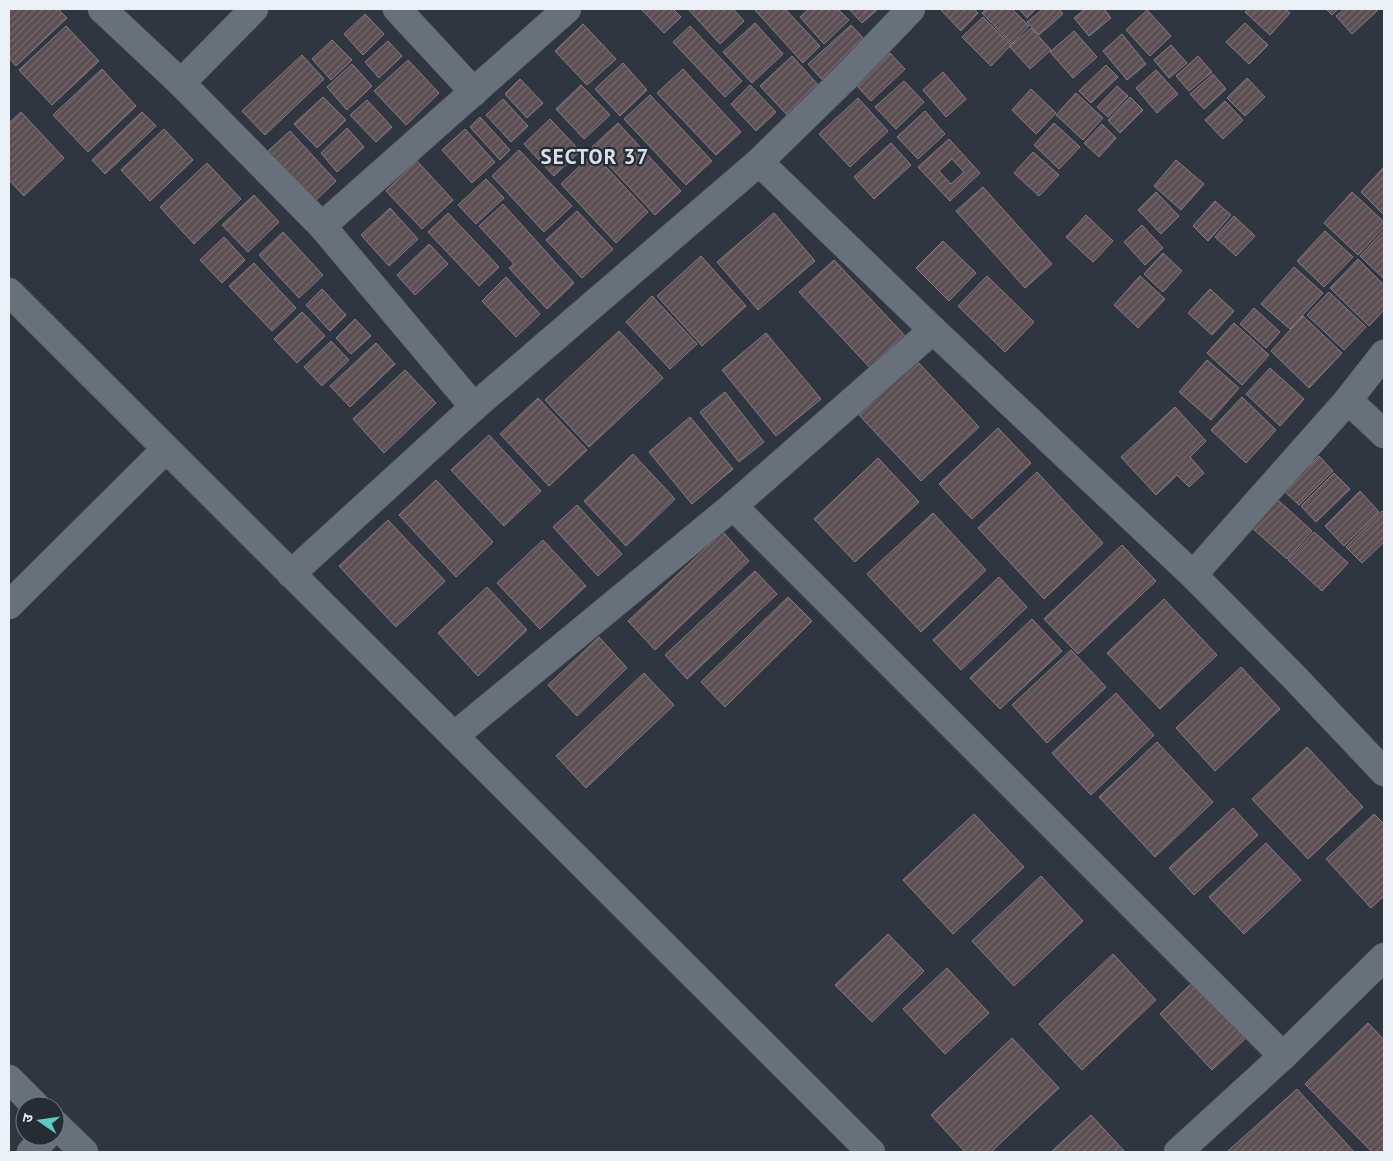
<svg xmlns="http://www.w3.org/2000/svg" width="1393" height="1161" font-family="'PT Sans','Noto Sans Devanagari',sans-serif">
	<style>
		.building { fill: url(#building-hatch); stroke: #8a7c81; fill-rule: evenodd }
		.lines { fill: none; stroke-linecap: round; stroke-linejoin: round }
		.minor-casing { stroke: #4e545b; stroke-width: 29 }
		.minor { stroke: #68707a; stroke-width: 28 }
		.labels { text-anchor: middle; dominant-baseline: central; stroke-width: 4.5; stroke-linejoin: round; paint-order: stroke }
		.district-label { font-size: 21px; font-weight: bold; letter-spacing: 1px; fill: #d7e0eb; stroke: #252c34 }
	</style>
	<defs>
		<pattern id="building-hatch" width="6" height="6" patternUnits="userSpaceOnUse" patternTransform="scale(1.25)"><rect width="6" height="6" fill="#5b4f54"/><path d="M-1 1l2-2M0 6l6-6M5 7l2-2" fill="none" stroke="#73696d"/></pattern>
	</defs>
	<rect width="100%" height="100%" fill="#2f363f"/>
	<!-- building -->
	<g class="building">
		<polygon points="9,9 58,9 67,18 16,66 9,58"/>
		<polygon points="641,9 673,9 681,17 664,33"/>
		<polygon points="688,9 733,9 744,21 720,44"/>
		<polygon points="754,9 785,9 820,46 803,63"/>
		<polygon points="809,9 838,9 849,20 824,44 800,17"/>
		<polygon points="849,9 878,9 862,23"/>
		<polygon points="940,9 974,9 978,13 961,31"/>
		<polygon points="987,9 1012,9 1029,26 1012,44 982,13"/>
		<polygon points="1019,9 1036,9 1027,18"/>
		<polygon points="1043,9 1059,9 1063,14 1039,35 1027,22"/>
		<polygon points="1085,9 1104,9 1111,18 1089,36 1074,18"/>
		<polygon points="1248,9 1285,9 1290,13 1270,35 1245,12"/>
		<polygon points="1326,9 1338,9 1332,15"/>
		<polygon points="1344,9 1379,9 1352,34 1336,16"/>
		<polygon points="1147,10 1171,36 1150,56 1126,30"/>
		<polygon points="365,14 384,34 363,55 344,34"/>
		<polygon points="983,17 1011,45 991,66 962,37"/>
		<polygon points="755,23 783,54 752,83 723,52"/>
		<polygon points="1245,23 1268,45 1249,64 1226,42"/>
		<polygon points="583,24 616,59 587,85 555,51"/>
		<polygon points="851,25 868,43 825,83 808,64"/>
		<polygon points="66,26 99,61 52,105 19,70"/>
		<polygon points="690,26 742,81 725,97 673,42"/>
		<polygon points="1031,28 1051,50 1030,69 1010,47"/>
		<polygon points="1074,31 1097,57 1073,78 1050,52"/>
		<polygon points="1122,34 1146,64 1127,80 1103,51"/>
		<polygon points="332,40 352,60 331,80 312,59"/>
		<polygon points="388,41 402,56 379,78 365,62"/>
		<polygon points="1171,45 1187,63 1169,78 1154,60"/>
		<polygon points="890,53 905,69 871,101 856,85"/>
		<polygon points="302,55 324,79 265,135 242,111"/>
		<polygon points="792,56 820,87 789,117 760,86"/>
		<polygon points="1198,56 1212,72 1189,91 1176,76"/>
		<polygon points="408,60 439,93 406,125 374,91"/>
		<polygon points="623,63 647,90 620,116 595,89"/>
		<polygon points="352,64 372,86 347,110 327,87"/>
		<polygon points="1106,65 1118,77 1091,103 1079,91"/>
		<polygon points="102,69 136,106 88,152 53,115"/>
		<polygon points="683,69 741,132 716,155 657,93"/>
		<polygon points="1156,70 1178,94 1157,113 1136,88"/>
		<polygon points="943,72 966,99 946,117 923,90"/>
		<polygon points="1213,74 1226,89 1204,109 1190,94"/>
		<polygon points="1247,78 1265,97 1245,116 1227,98"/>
		<polygon points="520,79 543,103 527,118 505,94"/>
		<polygon points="904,81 924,102 896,129 875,107"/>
		<polygon points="581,85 610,115 584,139 556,109"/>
		<polygon points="750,85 776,112 756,131 731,104"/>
		<polygon points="1117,86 1128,96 1108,117 1097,107"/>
		<polygon points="1031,89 1056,113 1036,134 1012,110"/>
		<polygon points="1076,93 1103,118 1083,140 1056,115"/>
		<polygon points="650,95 712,161 686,185 624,119"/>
		<polygon points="323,97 346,120 317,148 294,124"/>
		<polygon points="1130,97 1143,110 1120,133 1108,120"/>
		<polygon points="858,98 888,131 850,167 819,134"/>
		<polygon points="503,99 528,126 511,142 486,115"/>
		<polygon points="367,100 392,127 376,142 350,115"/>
		<polygon points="1225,101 1243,120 1223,139 1205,120"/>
		<polygon points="925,111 945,134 918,159 897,137"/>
		<polygon points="21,112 64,158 24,196 9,180 9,123"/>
		<polygon points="142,112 156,126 105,174 92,160"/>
		<polygon points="480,117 510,150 500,160 470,127"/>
		<polygon points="550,119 580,151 554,176 524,144"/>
		<polygon points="618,123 681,191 655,215 592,147"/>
		<polygon points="1054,123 1080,147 1059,169 1034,145"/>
		<polygon points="1102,124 1116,138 1099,157 1084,143"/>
		<polygon points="347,128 364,147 337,172 321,153"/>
		<polygon points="164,129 193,160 150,201 121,170"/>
		<polygon points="465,129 495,162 472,183 442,150"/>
		<polygon points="290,131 336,181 314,202 267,152"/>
		<path d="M949 139 980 173 950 201 918 167ZM952 159 964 172 951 184 939 171Z"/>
		<polygon points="891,143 911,165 874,199 854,177"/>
		<polygon points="519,150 572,206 544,232 492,176"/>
		<polygon points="1033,152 1059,175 1039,196 1014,173"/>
		<polygon points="593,153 648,212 616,243 561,184"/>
		<polygon points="1176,160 1204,184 1181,210 1154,186"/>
		<polygon points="417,161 453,200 422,229 386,191"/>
		<polygon points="207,163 241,199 194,244 160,207"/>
		<polygon points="1383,168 1384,169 1384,215 1361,192"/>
		<polygon points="486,179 504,198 476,224 458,205"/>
		<polygon points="983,187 1052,264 1025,288 956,211"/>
		<polygon points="1156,192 1179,216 1161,234 1138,210"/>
		<polygon points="1352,192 1384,222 1384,227 1358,255 1324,223"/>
		<polygon points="254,195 279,222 248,252 222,225"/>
		<polygon points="1215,201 1231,215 1208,241 1193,226"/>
		<polygon points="503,204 574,283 547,309 509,268 514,264 479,226"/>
		<polygon points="390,208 418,239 389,266 361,235"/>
		<polygon points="577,211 613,249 582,278 546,240"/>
		<polygon points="448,213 499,267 479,286 428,232"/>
		<polygon points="774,213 815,261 758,310 717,262"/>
		<polygon points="1086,215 1113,241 1093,262 1066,237"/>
		<polygon points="1234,216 1255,236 1236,256 1215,237"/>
		<polygon points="1142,225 1163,248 1145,265 1124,242"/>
		<polygon points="1384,230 1384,279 1360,256"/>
		<polygon points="1325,231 1353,257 1324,287 1297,261"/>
		<polygon points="283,232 323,275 299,298 259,255"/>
		<polygon points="224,237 245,260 222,283 200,260"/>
		<polygon points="943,241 976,273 949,301 916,268"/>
		<polygon points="429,244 448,264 415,295 397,275"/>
		<polygon points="1163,253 1182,271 1163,292 1144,274"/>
		<polygon points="701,256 746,306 702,346 657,296"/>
		<polygon points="1358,259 1384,285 1384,310 1369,326 1330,288"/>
		<polygon points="834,260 908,339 873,371 799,292"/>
		<polygon points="254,263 296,308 272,331 229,286"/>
		<polygon points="1294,267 1323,293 1290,329 1261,304"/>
		<polygon points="987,276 1034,322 1005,352 958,306"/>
		<polygon points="1140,276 1165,299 1138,328 1114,305"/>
		<polygon points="506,277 540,314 516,337 482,301"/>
		<polygon points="322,289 346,315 330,331 306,305"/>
		<polygon points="1210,289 1234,311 1212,335 1188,313"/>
		<polygon points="1329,292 1366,327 1344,350 1307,315"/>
		<polygon points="652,296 697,344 670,369 626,322"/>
		<polygon points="1254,308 1280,332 1266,348 1240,324"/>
		<polygon points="302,312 325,336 297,363 274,339"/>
		<polygon points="1303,316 1342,353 1309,388 1271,351"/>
		<polygon points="355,319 371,336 351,354 336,338"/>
		<polygon points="1234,323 1269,355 1242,385 1207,353"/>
		<polygon points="619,331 663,378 589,447 545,400"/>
		<polygon points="766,333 821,399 776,436 722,370"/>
		<polygon points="331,341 349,360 322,386 304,367"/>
		<polygon points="376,343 395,364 350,407 330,386"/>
		<polygon points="916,360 979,427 921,481 858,414"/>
		<polygon points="1207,360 1239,388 1211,420 1179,392"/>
		<polygon points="1270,368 1304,399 1280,426 1246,394"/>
		<polygon points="405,370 436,403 384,453 353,419"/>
		<polygon points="725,392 764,442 739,462 700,412"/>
		<polygon points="1242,397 1276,430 1246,463 1211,430"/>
		<polygon points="538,398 587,450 549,486 500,434"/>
		<polygon points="1175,407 1206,441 1190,457 1204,473 1189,487 1177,475 1156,495 1121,457"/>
		<polygon points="690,417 733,469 692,504 649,452"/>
		<polygon points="998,428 1031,463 972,519 939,484"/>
		<polygon points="489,435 541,491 504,526 451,470"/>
		<polygon points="633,454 675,499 626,546 584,501"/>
		<polygon points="1319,456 1333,471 1299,505 1284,491"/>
		<polygon points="878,458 919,502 855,562 814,519"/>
		<polygon points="1037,472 1103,543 1044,599 978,528"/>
		<polygon points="1334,473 1350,489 1316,522 1301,506"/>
		<polygon points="436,480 493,542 456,577 399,515"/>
		<polygon points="1360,491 1379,512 1344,546 1325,526"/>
		<polygon points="1278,500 1312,531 1287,559 1252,528"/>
		<polygon points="577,505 622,554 598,576 553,527"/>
		<polygon points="1382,511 1384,513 1384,542 1362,563 1346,547"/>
		<polygon points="933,513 986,570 921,632 867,574"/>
		<polygon points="388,520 445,581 396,627 339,566"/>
		<polygon points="723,532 749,561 655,650 628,621"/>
		<polygon points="1314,532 1348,563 1322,591 1288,560"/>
		<polygon points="543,540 586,586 540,629 497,583"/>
		<polygon points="1122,545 1156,581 1078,654 1044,619"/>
		<polygon points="755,571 777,594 687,679 665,655"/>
		<polygon points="999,577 1027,607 961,670 933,640"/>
		<polygon points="487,587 527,630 478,676 438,633"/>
		<polygon points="788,597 812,621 725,707 701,682"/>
		<polygon points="1164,599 1217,655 1160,709 1107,653"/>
		<polygon points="1032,619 1062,651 1000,709 970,678"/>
		<polygon points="599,637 627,668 577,716 548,685"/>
		<polygon points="1071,650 1106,687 1047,743 1012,705"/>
		<polygon points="1241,667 1280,709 1215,771 1176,728"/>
		<polygon points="644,673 674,705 586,788 556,756"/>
		<polygon points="1116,693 1154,735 1091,795 1052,753"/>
		<polygon points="1157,742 1213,802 1155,857 1099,797"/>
		<polygon points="1307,747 1363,807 1308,859 1252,799"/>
		<polygon points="1233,808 1258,835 1194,895 1169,868"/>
		<polygon points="974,814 1024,867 953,934 903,880"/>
		<polygon points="1374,814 1384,824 1384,896 1371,908 1326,859"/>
		<polygon points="1266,843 1301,880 1244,934 1209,897"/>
		<polygon points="1041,876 1083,921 1014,986 972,941"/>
		<polygon points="888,934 924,971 872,1022 835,985"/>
		<polygon points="1113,954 1156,1000 1082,1070 1039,1024"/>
		<polygon points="947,968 989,1013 945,1054 903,1009"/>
		<polygon points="1193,982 1246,1038 1212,1070 1160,1014"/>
		<polygon points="1368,1023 1384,1040 1384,1152 1372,1152 1305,1084"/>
		<polygon points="1012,1038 1059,1088 991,1152 965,1152 931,1115"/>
		<polygon points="1297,1089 1354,1152 1229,1152 1228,1151"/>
		<polygon points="1091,1115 1125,1152 1051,1152"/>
	</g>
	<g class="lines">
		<defs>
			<g id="minor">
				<polyline points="102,9 181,83 322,226 474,407"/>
				<polyline points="397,9 474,92"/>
				<polyline points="181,83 254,9"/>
				<polyline points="759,162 933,330 1193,575 1296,679 1384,772"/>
				<polyline points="322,226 567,9"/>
				<polyline points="9,292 871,1152"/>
				<polyline points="1348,400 1384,434"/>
				<polyline points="733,506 1283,1056"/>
				<polyline points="291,574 474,407 759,162 845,78 911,9"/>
				<polyline points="1193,575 1348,400 1384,354"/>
				<polyline points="9,605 166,449"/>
				<polyline points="454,736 733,506 933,330"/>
				<polyline points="9,1079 36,1106"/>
				<polyline points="55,1124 84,1152"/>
				<polyline points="31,1152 46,1136"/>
				<polyline points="1178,1152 1283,1056 1384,957"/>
			</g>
		</defs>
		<!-- minor casing -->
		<use href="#minor" class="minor-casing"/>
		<!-- minor -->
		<use href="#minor" class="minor"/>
	</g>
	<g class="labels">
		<!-- district labels -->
		<g class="district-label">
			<text x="595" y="156">SECTOR 37</text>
		</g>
	</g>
	<!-- border -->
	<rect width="1393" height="1161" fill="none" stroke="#ebf0f6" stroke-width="20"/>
	<!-- north arrow -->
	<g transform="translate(40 1121) rotate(283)"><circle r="24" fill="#252c34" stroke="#747a82"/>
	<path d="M0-4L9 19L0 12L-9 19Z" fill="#58cebf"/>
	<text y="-8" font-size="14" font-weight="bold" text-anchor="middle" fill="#ebf0f6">उ</text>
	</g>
</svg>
